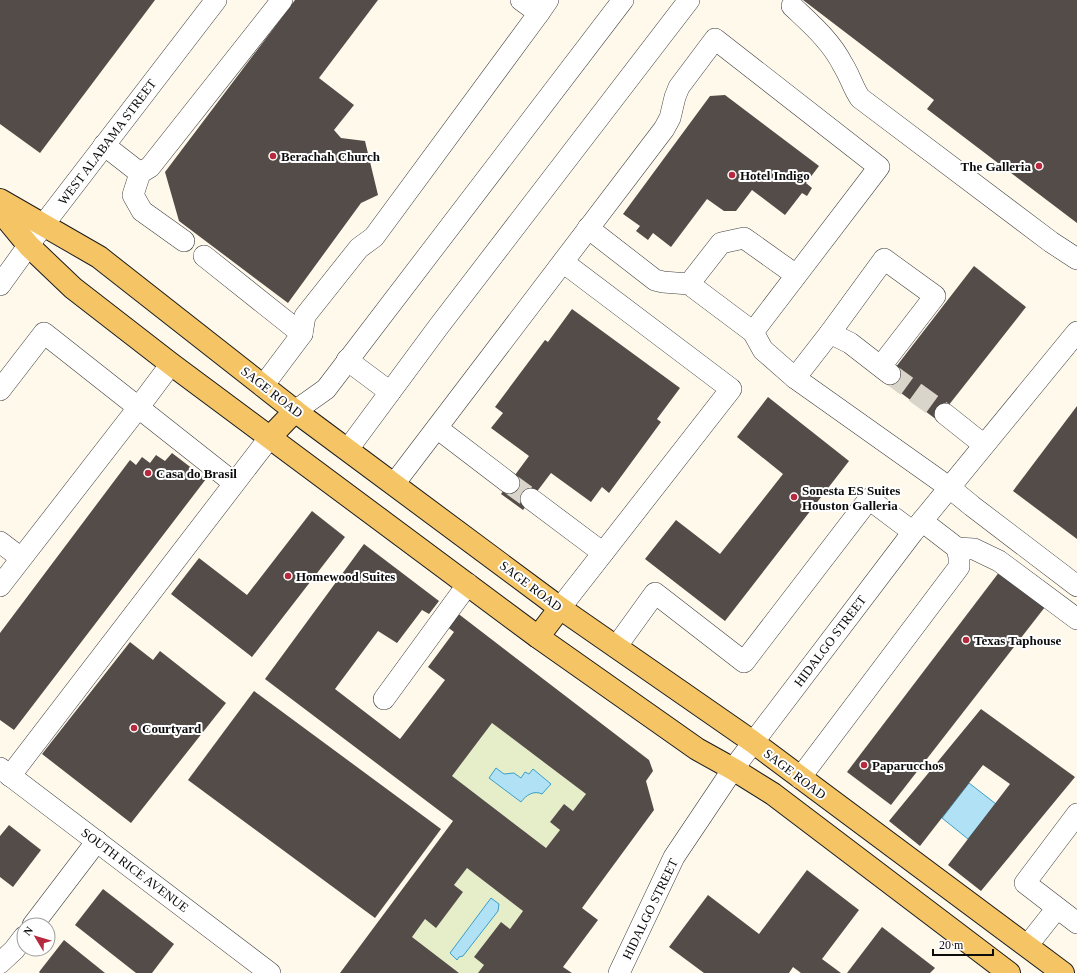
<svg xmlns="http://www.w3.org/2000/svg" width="1077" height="973" font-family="'Times New Roman',serif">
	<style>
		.pitch { fill: #e5eec8 }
		.water { fill: #b1e1f4; stroke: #3b9ec8 }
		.building { fill: #544c48; fill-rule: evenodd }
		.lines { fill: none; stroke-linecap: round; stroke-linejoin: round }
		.minor-tunnel { stroke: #dad5ca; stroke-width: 21; stroke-dasharray: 21 10; stroke-linecap: butt }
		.minor-casing { stroke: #3f3f3f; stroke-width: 22 }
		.major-casing { stroke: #1d1d1d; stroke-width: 24 }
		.minor { stroke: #fff; stroke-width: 21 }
		.major { stroke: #f4c465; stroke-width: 22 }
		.poi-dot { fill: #b7293d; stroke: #fff; stroke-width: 1.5 }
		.labels { text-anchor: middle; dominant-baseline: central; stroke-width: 4; stroke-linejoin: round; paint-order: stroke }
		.street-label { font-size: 13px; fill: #0c0c0c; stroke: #fff }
		.poi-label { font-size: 13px; font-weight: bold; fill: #0c0c0c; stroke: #fff; text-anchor: start }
	</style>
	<rect width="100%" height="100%" fill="#fef9eb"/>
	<!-- pitch -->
	<g class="pitch">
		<polygon points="492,723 586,794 573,811 564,804 550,822 560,830 546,848 452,776"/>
		<polygon points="467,868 523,911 510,929 501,922 474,957 484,965 478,973 459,973 412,937 425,919 436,927 463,892 454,885"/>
	</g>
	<!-- water -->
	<g class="water">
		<path d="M496 768 504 774 514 773 521 778 525 772 529 774 533 769 551 784 542 794C534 790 526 795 521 802L489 778Z"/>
		<polygon points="969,783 996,804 968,839 942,818"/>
		<polygon points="491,898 499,904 498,911 463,956 459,957 457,960 450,953"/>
	</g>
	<!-- building -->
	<g class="building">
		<polygon points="0,0 155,0 40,153 0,124"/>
		<polygon points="295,0 378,0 319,78 354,105 334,130 341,138 365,141 378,195 361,203 288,303 179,221 165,172"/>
		<polygon points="803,0 1077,0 1077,223 927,109 934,100"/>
		<polygon points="725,95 819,166 806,183 812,188 807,196 802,193 785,215 752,190 736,211 724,211 707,199 671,247 653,233 648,240 636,231 640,226 623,214 710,96"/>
		<polygon points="974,266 1026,307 937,420 885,381"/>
		<polygon points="572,309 680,388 657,419 661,422 609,493 602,487 591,502 551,473 523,510 501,494 529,456 491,428 503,413 495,407 545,340 548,342"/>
		<polygon points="768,397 849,461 725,621 645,559 676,520 720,554 783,474 737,437"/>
		<polygon points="1077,406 1077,539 1013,491"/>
		<polygon points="172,453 206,479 14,730 0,720 0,633 130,460 136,465 142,457 150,463 156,455 165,461"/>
		<polygon points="312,511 345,537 252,657 171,594 199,558 247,595"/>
		<path d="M364 544 439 601 429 614 422 610 397 643 378 631 335 689 400 739 445 680 428 667 454 632 446 626 456 612 649 760 653 771 646 781 654 810 582 908 598 920 563 967 572 973H478L484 965 474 957 501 922 510 929 523 911 467 868 454 885 463 892 436 928 425 919 412 937 459 973H340L453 821 265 679ZM492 723 586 794 573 811 564 804 550 822 560 830 546 848 452 776Z"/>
		<polygon points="1000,571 1045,607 891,805 847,772"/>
		<polygon points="130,642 153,660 160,651 226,703 131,823 42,754"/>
		<polygon points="254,691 441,829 375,918 188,780"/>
		<polygon points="981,709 1075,777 981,891 948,865 1010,784 983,765 920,846 889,821"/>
		<polygon points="9,825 41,850 13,887 0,877 0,836"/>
		<polygon points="807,870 859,910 822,959 841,973 801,973 793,967 789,973 704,973 669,947 708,895 759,934"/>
		<polygon points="103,889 174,944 152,973 136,973 75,925"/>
		<polygon points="882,927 935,968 930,973 847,973"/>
		<polygon points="64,940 105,973 40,973 39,972"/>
	</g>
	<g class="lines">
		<!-- minor-tunnel -->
		<g class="minor-tunnel">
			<polyline points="890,374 945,414"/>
			<polyline points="509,483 531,499"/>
		</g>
		<defs>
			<g id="minor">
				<polyline points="521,0 539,13 548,0"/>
				<path d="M792 6C811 24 831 41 843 65 850 76 853 88 860 98L1051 242 1077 259"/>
				<polyline points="104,145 140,173 150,167 282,0"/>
				<polyline points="140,173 133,195 142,211 184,241"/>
				<polyline points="588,228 655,280 663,282 689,284 753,332 763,350 795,378 950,488 972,506 1077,586"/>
				<polyline points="204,256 302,334"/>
				<polyline points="689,284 721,243 744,238 796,275"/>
				<polyline points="0,285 44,224 216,0"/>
				<polyline points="830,333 884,259 935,296 881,366"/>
				<polyline points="347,360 390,392"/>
				<polyline points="795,378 830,333 850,343 890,374"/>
				<polyline points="263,386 302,334 305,316 359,248 374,237 539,13"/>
				<polyline points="0,390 44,333 234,483"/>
				<polyline points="295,411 326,389 623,0"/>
				<polyline points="945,414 984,445"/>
				<polyline points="437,428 509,483"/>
				<polyline points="348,449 439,326 689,0"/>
				<polyline points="394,484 664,129 670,118 675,97 679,87 715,39 879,167 753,332"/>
				<polyline points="531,499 603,553"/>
				<polyline points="0,542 21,558"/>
				<polyline points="957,548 974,549 999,561 1077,619"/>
				<polyline points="0,586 138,408 171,364"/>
				<polyline points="560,608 731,389 563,262"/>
				<polyline points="616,647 655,593 744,662 869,499 913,532"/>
				<polyline points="384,699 468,584"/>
				<polyline points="0,768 270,973"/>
				<polyline points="10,776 270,437"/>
				<polyline points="800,778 959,567 959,557 957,548 922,521"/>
				<polyline points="1077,814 1025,883 1077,923"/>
				<polyline points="33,925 97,841"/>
				<polyline points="1027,946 1057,908"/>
				<polyline points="0,963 14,950 24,937"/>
				<polyline points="619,973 674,857 733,769 913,532 1077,332"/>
			</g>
			<g id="major">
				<polyline points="0,200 99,257 295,411 560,608 753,742 1063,973"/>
				<polyline points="0,211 29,246 73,288 171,364 538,637 697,749 733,769 773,794 1009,973"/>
				<polyline points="270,437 295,411"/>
				<polyline points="538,637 560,608"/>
			</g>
		</defs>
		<!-- minor casing -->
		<use href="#minor" class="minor-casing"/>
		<!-- major casing -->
		<use href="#major" class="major-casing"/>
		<!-- minor -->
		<use href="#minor" class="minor"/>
		<!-- major -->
		<use href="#major" class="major"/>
	</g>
	<!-- markers -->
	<g class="poi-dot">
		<circle cx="273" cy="156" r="4"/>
		<circle cx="1039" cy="166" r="4"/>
		<circle cx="732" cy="175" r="4"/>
		<circle cx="148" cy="473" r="4"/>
		<circle cx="794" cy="497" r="4"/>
		<circle cx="288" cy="576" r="4"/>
		<circle cx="966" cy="640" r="4"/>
		<circle cx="134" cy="728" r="4"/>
		<circle cx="864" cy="765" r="4"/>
	</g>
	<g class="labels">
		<!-- street labels -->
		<g class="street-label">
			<text transform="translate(107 142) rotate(-53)">WEST ALABAMA STREET</text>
			<text transform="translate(272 392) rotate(38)">SAGE ROAD</text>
			<text transform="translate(531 586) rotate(37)">SAGE ROAD</text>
			<text transform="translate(830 641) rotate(-53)">HIDALGO STREET</text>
			<text transform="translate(795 774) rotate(37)">SAGE ROAD</text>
			<text transform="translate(135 870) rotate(37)">SOUTH RICE AVENUE</text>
			<text transform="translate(650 909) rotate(-64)">HIDALGO STREET</text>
		</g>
		<!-- poi labels -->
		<g class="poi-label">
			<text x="281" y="156">Berachah Church</text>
			<text x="1031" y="166" text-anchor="end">The Galleria</text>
			<text x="740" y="175">Hotel Indigo</text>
			<text x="156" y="473">Casa do Brasil</text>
			<text x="802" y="490">Sonesta ES Suites<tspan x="802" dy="15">Houston Galleria</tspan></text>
			<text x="296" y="576">Homewood Suites</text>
			<text x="974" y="640">Texas Taphouse</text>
			<text x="142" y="728">Courtyard</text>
			<text x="872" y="765">Paparucchos</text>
		</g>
	</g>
	<!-- north arrow -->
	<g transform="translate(36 937) rotate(308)"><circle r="19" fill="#ffffff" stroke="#9e9e9e"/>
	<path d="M0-3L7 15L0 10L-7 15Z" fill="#b7293d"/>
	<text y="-6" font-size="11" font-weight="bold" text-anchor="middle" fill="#0c0c0c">N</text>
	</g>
	<!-- scale -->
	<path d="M933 949v6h60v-6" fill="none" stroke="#0c0c0c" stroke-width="2"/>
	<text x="939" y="949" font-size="12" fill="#0c0c0c" stroke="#ffffff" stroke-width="3" paint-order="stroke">20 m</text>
</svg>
